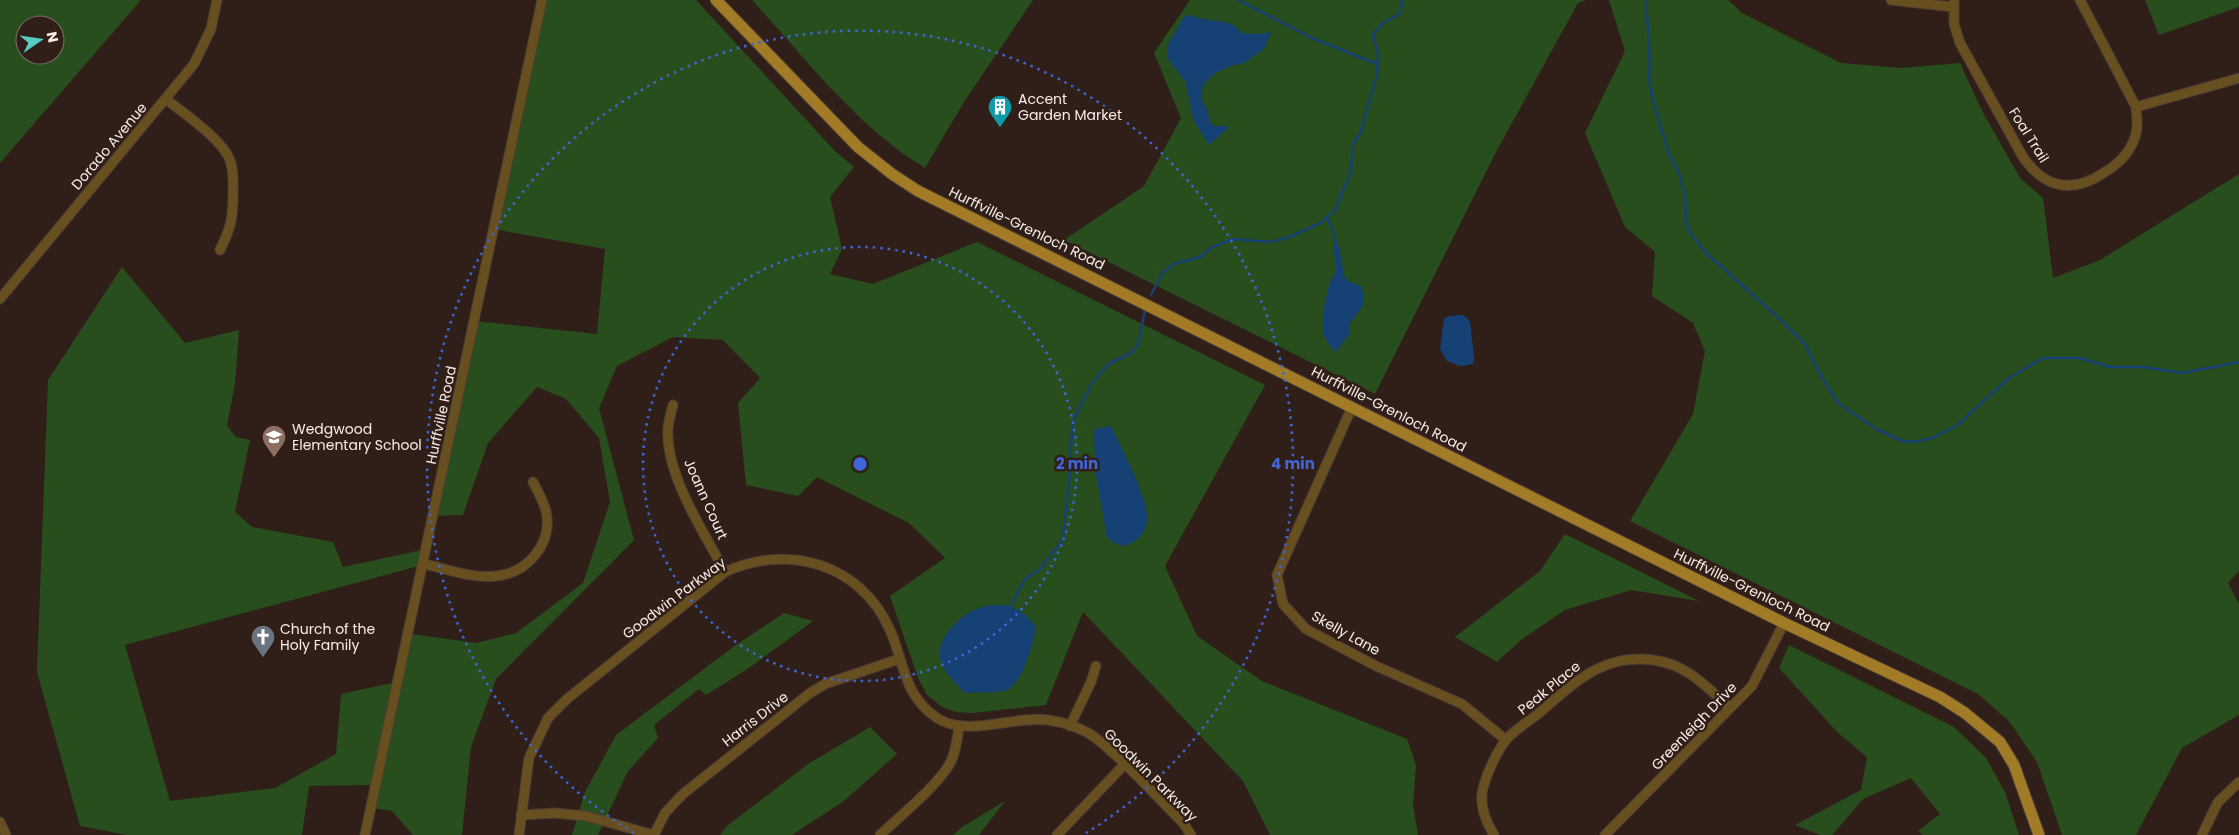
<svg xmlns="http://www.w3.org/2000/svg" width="2239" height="835" font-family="Poppins,sans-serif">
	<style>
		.green { fill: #284e1d; fill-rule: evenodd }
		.water { fill: #154174 }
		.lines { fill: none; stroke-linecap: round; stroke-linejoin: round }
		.stream { stroke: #154174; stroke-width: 2.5 }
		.minor-casing { stroke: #4c3c35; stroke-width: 11 }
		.major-casing { stroke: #4c3c35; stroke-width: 13 }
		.minor { stroke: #674f1f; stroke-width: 9 }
		.major { stroke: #a27b27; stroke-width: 11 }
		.ring { fill: none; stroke: #3e66da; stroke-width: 2.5; stroke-dasharray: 2.5 5 }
		.labels { text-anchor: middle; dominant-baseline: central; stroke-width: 5; stroke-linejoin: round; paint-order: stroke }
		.poi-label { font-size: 14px; fill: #f8ece7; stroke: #301f18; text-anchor: start }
		.street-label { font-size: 14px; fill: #f8ece7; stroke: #301f18 }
		.centre { fill: #3e66da; stroke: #301f18; stroke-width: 2.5 }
		.ring-label { font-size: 15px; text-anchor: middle; font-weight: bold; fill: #3e66da; stroke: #301f18; stroke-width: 5; stroke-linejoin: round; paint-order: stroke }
	</style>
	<rect width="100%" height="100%" fill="#301f18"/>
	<!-- green -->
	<g class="green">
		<path d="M0 0H141L0 163ZM25 25H55V55H25Z"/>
		<polygon points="541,0 696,0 835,151 854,167 830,197 842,249 830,274 873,284 977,242 1265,385 1165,566 1197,636 1262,681 1407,739 1416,765 1413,805 1418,835 1270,835 1243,781 1083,612 1046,705 973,713 956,712 942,707 927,695 918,678 890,596 945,558 909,523 817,477 798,496 746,485 738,403 760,378 723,340 673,337 617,366 599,408 634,540 496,679 471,747 462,835 413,835 392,811 366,807 370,785 309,786 302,835 127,835 80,826 37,672 48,380 122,267 185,343 239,330 235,384 227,426 236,437 250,440 235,512 252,527 333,542 343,567 422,550 419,566 125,645 170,801 275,788 336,754 341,694 392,683 403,633 477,643 516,633 583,583 610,502 599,438 566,399 537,387 488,443 463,515 430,516 475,321 597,334 605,249 493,229"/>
		<path d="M752 0H1033L964 102 925 168C860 130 803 56 752 0Z"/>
		<polygon points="1190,0 1586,0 1578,3 1496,152 1375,394 1064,240 1144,186 1181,118 1154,53"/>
		<polygon points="1609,0 1728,0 1742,13 1841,63 1901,68 1960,63 1981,109 2020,178 2043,198 2053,278 2100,260 2239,174 2239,571 2228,583 2239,604 2239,715 2182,748 2136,835 2062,835 2037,762 2009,721 1978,694 1630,521 1693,414 1705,351 1693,323 1652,296 1655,252 1625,227 1585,133 1625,51"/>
		<polygon points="2145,0 2239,0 2239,7 2159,35"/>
		<polygon points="1565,534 1699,601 1631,590 1565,610 1521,640 1497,662 1455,637 1540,571"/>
		<polygon points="784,613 813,621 749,668 706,695 699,689 654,725 658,738 628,771 598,835 572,835 585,792 616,735 736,645"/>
		<polygon points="1789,645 1954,727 1986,758 2005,792 2019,835 1923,835 1918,831 1940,814 1911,778 1863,799 1832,835 1820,835 1795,825 1861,790 1867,757 1838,733 1779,668"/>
		<polygon points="870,727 897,754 844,801 792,835 720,835 727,826 808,764"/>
		<polygon points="1005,801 979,835 953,835 962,827"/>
	</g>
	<!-- water -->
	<g class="water">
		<path d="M1188 15C1195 17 1202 19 1209 20 1221 22 1235 21 1241 33L1261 34 1271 32 1264 49 1245 63 1233 65 1215 73 1203 85 1201 99 1207 110 1211 124 1216 126H1227L1228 128 1209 145 1194 121 1185 81 1168 59 1167 52 1169 42 1184 17Z"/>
		<path d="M1333 244 1339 246 1344 275 1348 281 1361 286 1364 298 1362 307 1349 324V335L1336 352C1330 347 1325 340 1323 332 1321 321 1327 279 1336 273Z"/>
		<polygon points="1463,315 1470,321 1474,358 1473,364 1460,366 1447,361 1440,349 1444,319 1449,316"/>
		<path d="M1111 426C1120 446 1149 499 1147 519 1147 528 1142 536 1135 541 1124 549 1116 545 1107 538L1095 469 1094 431 1098 428Z"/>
		<path d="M1002 605C1019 608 1025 613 1036 627 1033 643 1023 686 1004 691 991 693 977 692 965 693 956 684 942 671 940 658 937 636 963 612 982 607 988 605 996 605 1002 605Z"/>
	</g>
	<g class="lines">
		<!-- stream -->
		<g class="stream">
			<polyline points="1238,0 1312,38 1379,65"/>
			<polyline points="1646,0 1650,64 1649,76 1652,96 1668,152 1678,171 1685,194 1686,223 1689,231 1707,254 1771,311 1805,344 1818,371 1838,403 1876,429 1903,441 1914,442 1932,438 1956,426 2009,378 2043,358 2080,358 2110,367 2143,367 2182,373 2239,362"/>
			<polyline points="1327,218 1333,230 1337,248"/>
			<polyline points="1151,295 1163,272 1174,264 1200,257 1212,247 1233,239 1270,242 1292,236 1318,224 1335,211 1351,171 1353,144 1360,134 1377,75 1378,55 1373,34 1383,23 1400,14 1402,0"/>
			<polyline points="1009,609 1025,579 1040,569 1062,541 1069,483 1072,428 1075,417 1091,385 1108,364 1131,353 1138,345 1145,310"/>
		</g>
		<defs>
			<g id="minor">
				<polyline points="1891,0 1953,7"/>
				<path d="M1954 0V24L1960 43 2023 157C2045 189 2073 194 2105 172 2120 163 2131 152 2136 134 2138 125 2137 116 2136 107L2080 0"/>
				<path d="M166 99C184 114 221 138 230 160 234 171 233 183 233 194 233 218 231 228 220 250"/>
				<polyline points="2136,107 2239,78"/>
				<polyline points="0,299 194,64 211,29 217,0"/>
				<path d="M673 405C671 412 669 420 668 428 665 475 704 532 725 572"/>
				<polyline points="1352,407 1277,575 1283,604 1306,629 1376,666 1462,704 1506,740"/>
				<path d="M424 564C447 569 473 579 496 576 528 573 553 543 546 511 543 500 538 492 533 482"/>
				<polyline points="1070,726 1091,682 1096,666"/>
				<polyline points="521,815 555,813 586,816 654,835"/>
				<polyline points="0,822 6,835"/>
				<polyline points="365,835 542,0"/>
				<path d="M519 835 529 758 548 718 567 699 725 572C789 543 861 564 890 630 905 664 903 695 937 718 968 738 1014 715 1048 720 1064 722 1085 729 1097 739 1128 764 1156 796 1184 824L1191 835"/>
				<polyline points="654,835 665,813 683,794 810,693 825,684 899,659"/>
				<path d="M880 835C899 817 937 786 949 765 956 753 957 739 959 727"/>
				<polyline points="1057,835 1124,765"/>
				<path d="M1494 835C1486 822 1479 804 1483 788 1487 773 1496 753 1506 740 1514 730 1528 722 1538 714 1573 684 1602 653 1653 660 1686 664 1706 686 1729 707"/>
				<polyline points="1605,835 1752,686 1784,623"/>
				<polyline points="2202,835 2218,802 2239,782"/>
			</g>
			<polyline id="major" points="716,0 858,147 892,174 918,191 1784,623 1940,697 1965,713 2000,742 2014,765 2039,835"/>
		</defs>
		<!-- minor casing -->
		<use href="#minor" class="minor-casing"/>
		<!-- major casing -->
		<use href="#major" class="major-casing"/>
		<!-- minor -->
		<use href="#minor" class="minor"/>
		<!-- major -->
		<use href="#major" class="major"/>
	</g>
	<!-- distance rings -->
	<g class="ring">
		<circle cx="860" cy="464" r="217"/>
		<path d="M634 833A433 433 0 1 1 1086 833"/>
	</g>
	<!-- icons -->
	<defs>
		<symbol id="building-pin" viewBox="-11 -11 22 30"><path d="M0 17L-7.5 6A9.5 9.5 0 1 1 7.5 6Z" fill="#0f9aa8" stroke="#301f18"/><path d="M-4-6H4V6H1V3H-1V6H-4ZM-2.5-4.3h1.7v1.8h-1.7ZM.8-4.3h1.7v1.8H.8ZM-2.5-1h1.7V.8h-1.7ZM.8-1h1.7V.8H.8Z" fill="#fff"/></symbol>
		<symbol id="school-pin" viewBox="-11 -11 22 30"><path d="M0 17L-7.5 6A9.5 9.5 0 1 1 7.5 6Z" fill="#8d6e63" stroke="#301f18"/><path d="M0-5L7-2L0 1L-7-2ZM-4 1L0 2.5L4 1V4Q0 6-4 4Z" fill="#fff"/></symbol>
		<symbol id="church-pin" viewBox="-11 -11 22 30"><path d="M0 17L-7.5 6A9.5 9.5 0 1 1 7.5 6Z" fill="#6b7280" stroke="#301f18"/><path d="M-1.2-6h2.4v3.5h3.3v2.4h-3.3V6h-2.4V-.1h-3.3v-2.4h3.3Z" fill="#fff"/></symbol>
	</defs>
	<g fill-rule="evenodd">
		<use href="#building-pin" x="986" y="93" width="28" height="38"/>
		<use href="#school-pin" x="260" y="423" width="28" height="38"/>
		<use href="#church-pin" x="249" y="623" width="28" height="38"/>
	</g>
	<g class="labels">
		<!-- poi labels -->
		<g class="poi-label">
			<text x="1018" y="99">Accent<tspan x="1018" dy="16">Garden Market</tspan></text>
			<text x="292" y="429">Wedgwood<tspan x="292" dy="16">Elementary School</tspan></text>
			<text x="280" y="629">Church of the<tspan x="280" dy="16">Holy Family</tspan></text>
		</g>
		<!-- street labels -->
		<g class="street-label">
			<text transform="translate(2029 135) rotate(58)">Foal Trail</text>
			<text transform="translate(109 146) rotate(-50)">Dorado Avenue</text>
			<text transform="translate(1027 228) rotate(26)">Hurffville-Grenloch Road</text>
			<text transform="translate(1389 409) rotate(27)">Hurffville-Grenloch Road</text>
			<text transform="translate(441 415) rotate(-78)">Hurffville Road</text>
			<text transform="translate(706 499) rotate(66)">Joann Court</text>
			<text transform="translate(1752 590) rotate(26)">Hurffville-Grenloch Road</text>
			<text transform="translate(674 598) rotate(-37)">Goodwin Parkway</text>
			<text transform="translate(1346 633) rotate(29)">Skelly Lane</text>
			<text transform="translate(1549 688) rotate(-39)">Peak Place</text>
			<text transform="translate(755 719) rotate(-38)">Harris Drive</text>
			<text transform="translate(1694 726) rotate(-46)">Greenleigh Drive</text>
			<text transform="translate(1151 775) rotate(45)">Goodwin Parkway</text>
		</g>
	</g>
	<circle cx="860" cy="464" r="8" class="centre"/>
	<g class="ring-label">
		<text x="1077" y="469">2 min</text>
		<text x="1293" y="469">4 min</text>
	</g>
	<!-- north arrow -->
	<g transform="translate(40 40) rotate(77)"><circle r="24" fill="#301f18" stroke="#80716b"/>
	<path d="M0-4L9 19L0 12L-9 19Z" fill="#55cec4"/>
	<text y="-8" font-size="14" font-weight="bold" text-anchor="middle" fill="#f8ece7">N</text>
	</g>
</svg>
